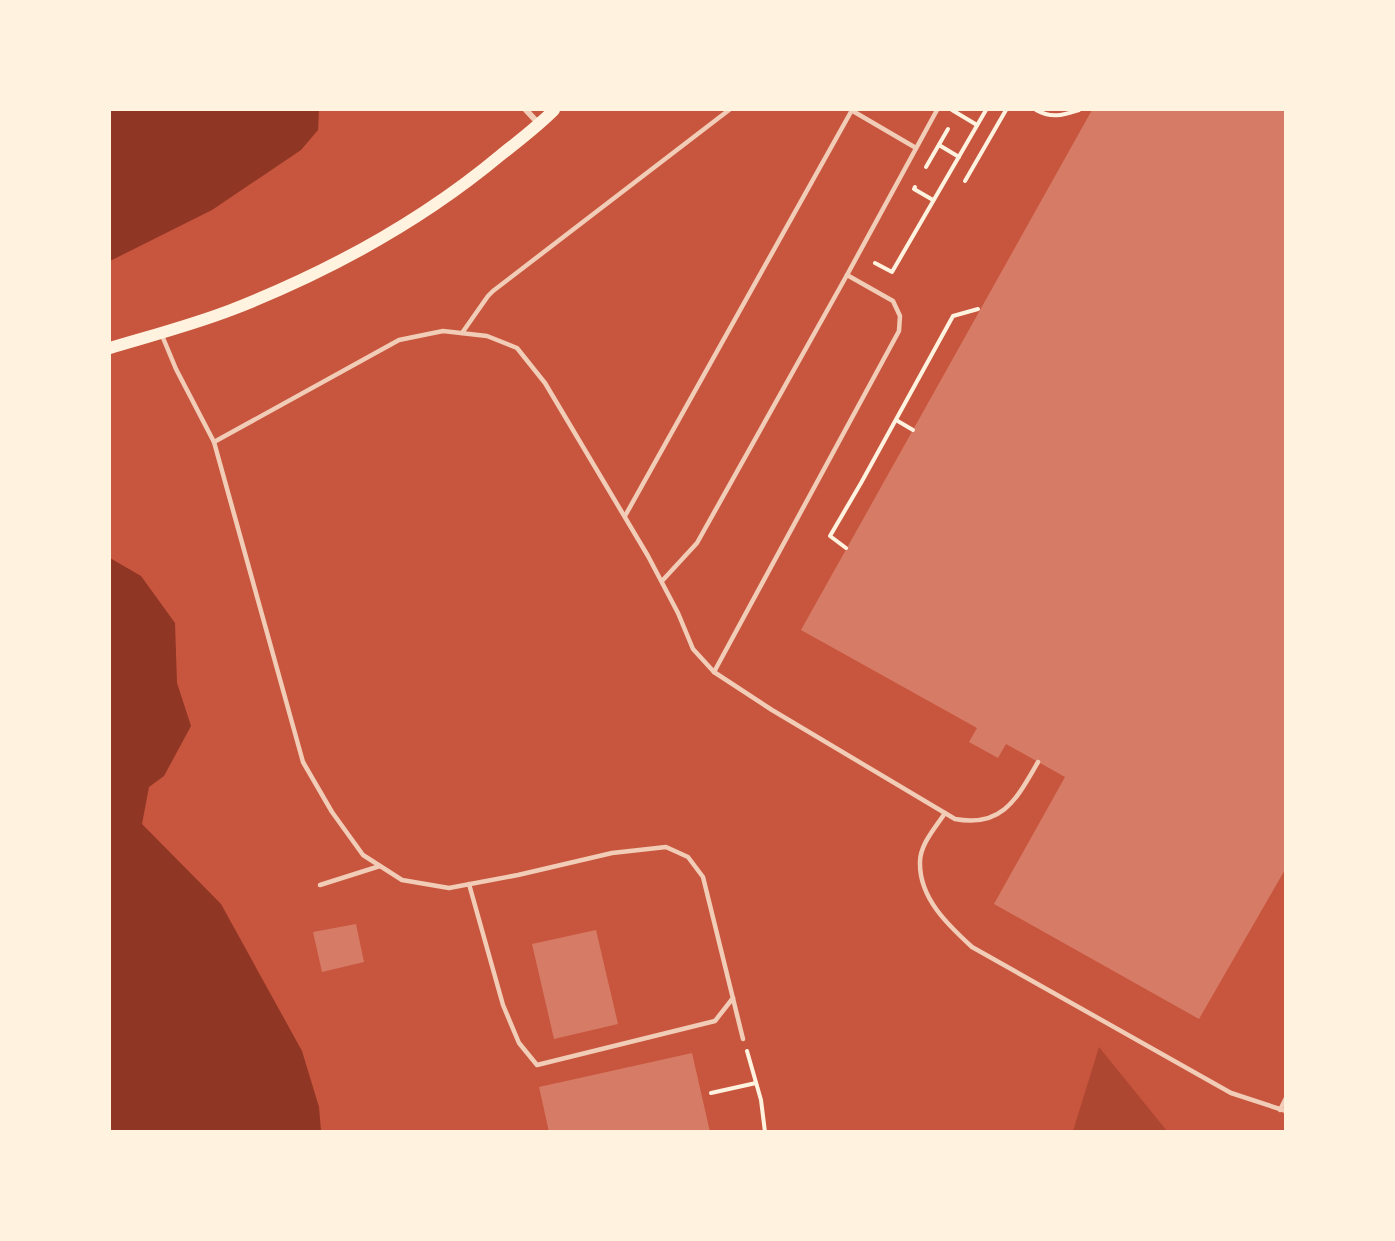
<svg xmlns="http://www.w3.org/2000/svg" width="1395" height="1241" font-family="'Golos Text',sans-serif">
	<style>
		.green { fill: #ae4732 }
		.water { fill: #8f3625 }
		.building { fill: #d67c66 }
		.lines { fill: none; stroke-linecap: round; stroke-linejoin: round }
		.path { stroke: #fff3e0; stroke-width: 4 }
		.service { stroke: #f1ccb7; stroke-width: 4.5 }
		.minor { stroke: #f1ccb7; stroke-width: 6 }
		.secondary { stroke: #fff3e0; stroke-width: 12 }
	</style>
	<rect width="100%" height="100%" fill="#c8553d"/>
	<!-- green -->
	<polygon class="green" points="1099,1047 1167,1131 1073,1131"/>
	<!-- water -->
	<g class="water">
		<polygon points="110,110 319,110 318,130 301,150 212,210 110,261"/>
		<polygon points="110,558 141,576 175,623 177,683 191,726 164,776 149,787 142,824 221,904 302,1051 319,1107 321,1131 112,1132 110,1124"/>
	</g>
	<!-- building -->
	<g class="building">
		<polygon points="1092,110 1286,110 1286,868 1199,1019 994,904 1065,777 1006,744 998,758 969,742 977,728 801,630"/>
		<polygon points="356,924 364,962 322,972 313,932"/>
		<polygon points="596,930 618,1024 554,1039 532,944"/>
		<polygon points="692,1053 710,1132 549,1132 539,1087"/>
	</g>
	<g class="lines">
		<!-- path -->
		<g class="path">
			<polyline points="952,110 977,125"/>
			<path d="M1036 110C1052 119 1063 115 1079 110"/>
			<polyline points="939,145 959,157"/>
			<polyline points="926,167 948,129"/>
			<polyline points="965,181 1006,110"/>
			<polyline points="915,187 914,189 933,200"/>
			<polyline points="875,263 892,272 986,110"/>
			<polyline points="896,420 913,430"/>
			<polyline points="846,548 830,536 861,483 953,316 978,309"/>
			<polyline points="747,1051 761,1100 765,1132"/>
			<polyline points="711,1093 756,1083"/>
		</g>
		<!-- service -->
		<g class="service">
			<polyline points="851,110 916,148"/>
			<polyline points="161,333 176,369 214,442 303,762 332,812 363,855 402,880 449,888 518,875 612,853 666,847 688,857 703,877 743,1039"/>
			<polyline points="462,333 488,296 493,291 729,110"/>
			<path d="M214 442 399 340 443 331 487 336 517 348 545 383 648 556 678 613 693 649 714 672 772 710 955 819C1003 828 1017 798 1038 762"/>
			<polyline points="625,516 852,110"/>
			<polyline points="662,581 697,543 847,275"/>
			<polyline points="714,672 899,331 900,316 893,301 847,275 937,110"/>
			<path d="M945 813C936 827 920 844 920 862 919 898 948 925 972 947L1231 1093 1286 1111"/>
			<polyline points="469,884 503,1005 519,1043 537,1065 715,1021 733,998"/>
			<polyline points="320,885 380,866"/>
			<polyline points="1280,1110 1286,1098"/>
		</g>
		<!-- minor -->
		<polyline class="minor" points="526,110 539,124"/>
		<!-- secondary -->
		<path class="secondary" d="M110 348C150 336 192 325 231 310 328 272 422 221 502 154 520 140 538 126 554 110"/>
	</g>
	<!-- border -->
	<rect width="1395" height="1241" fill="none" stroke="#fff3e0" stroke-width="222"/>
</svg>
